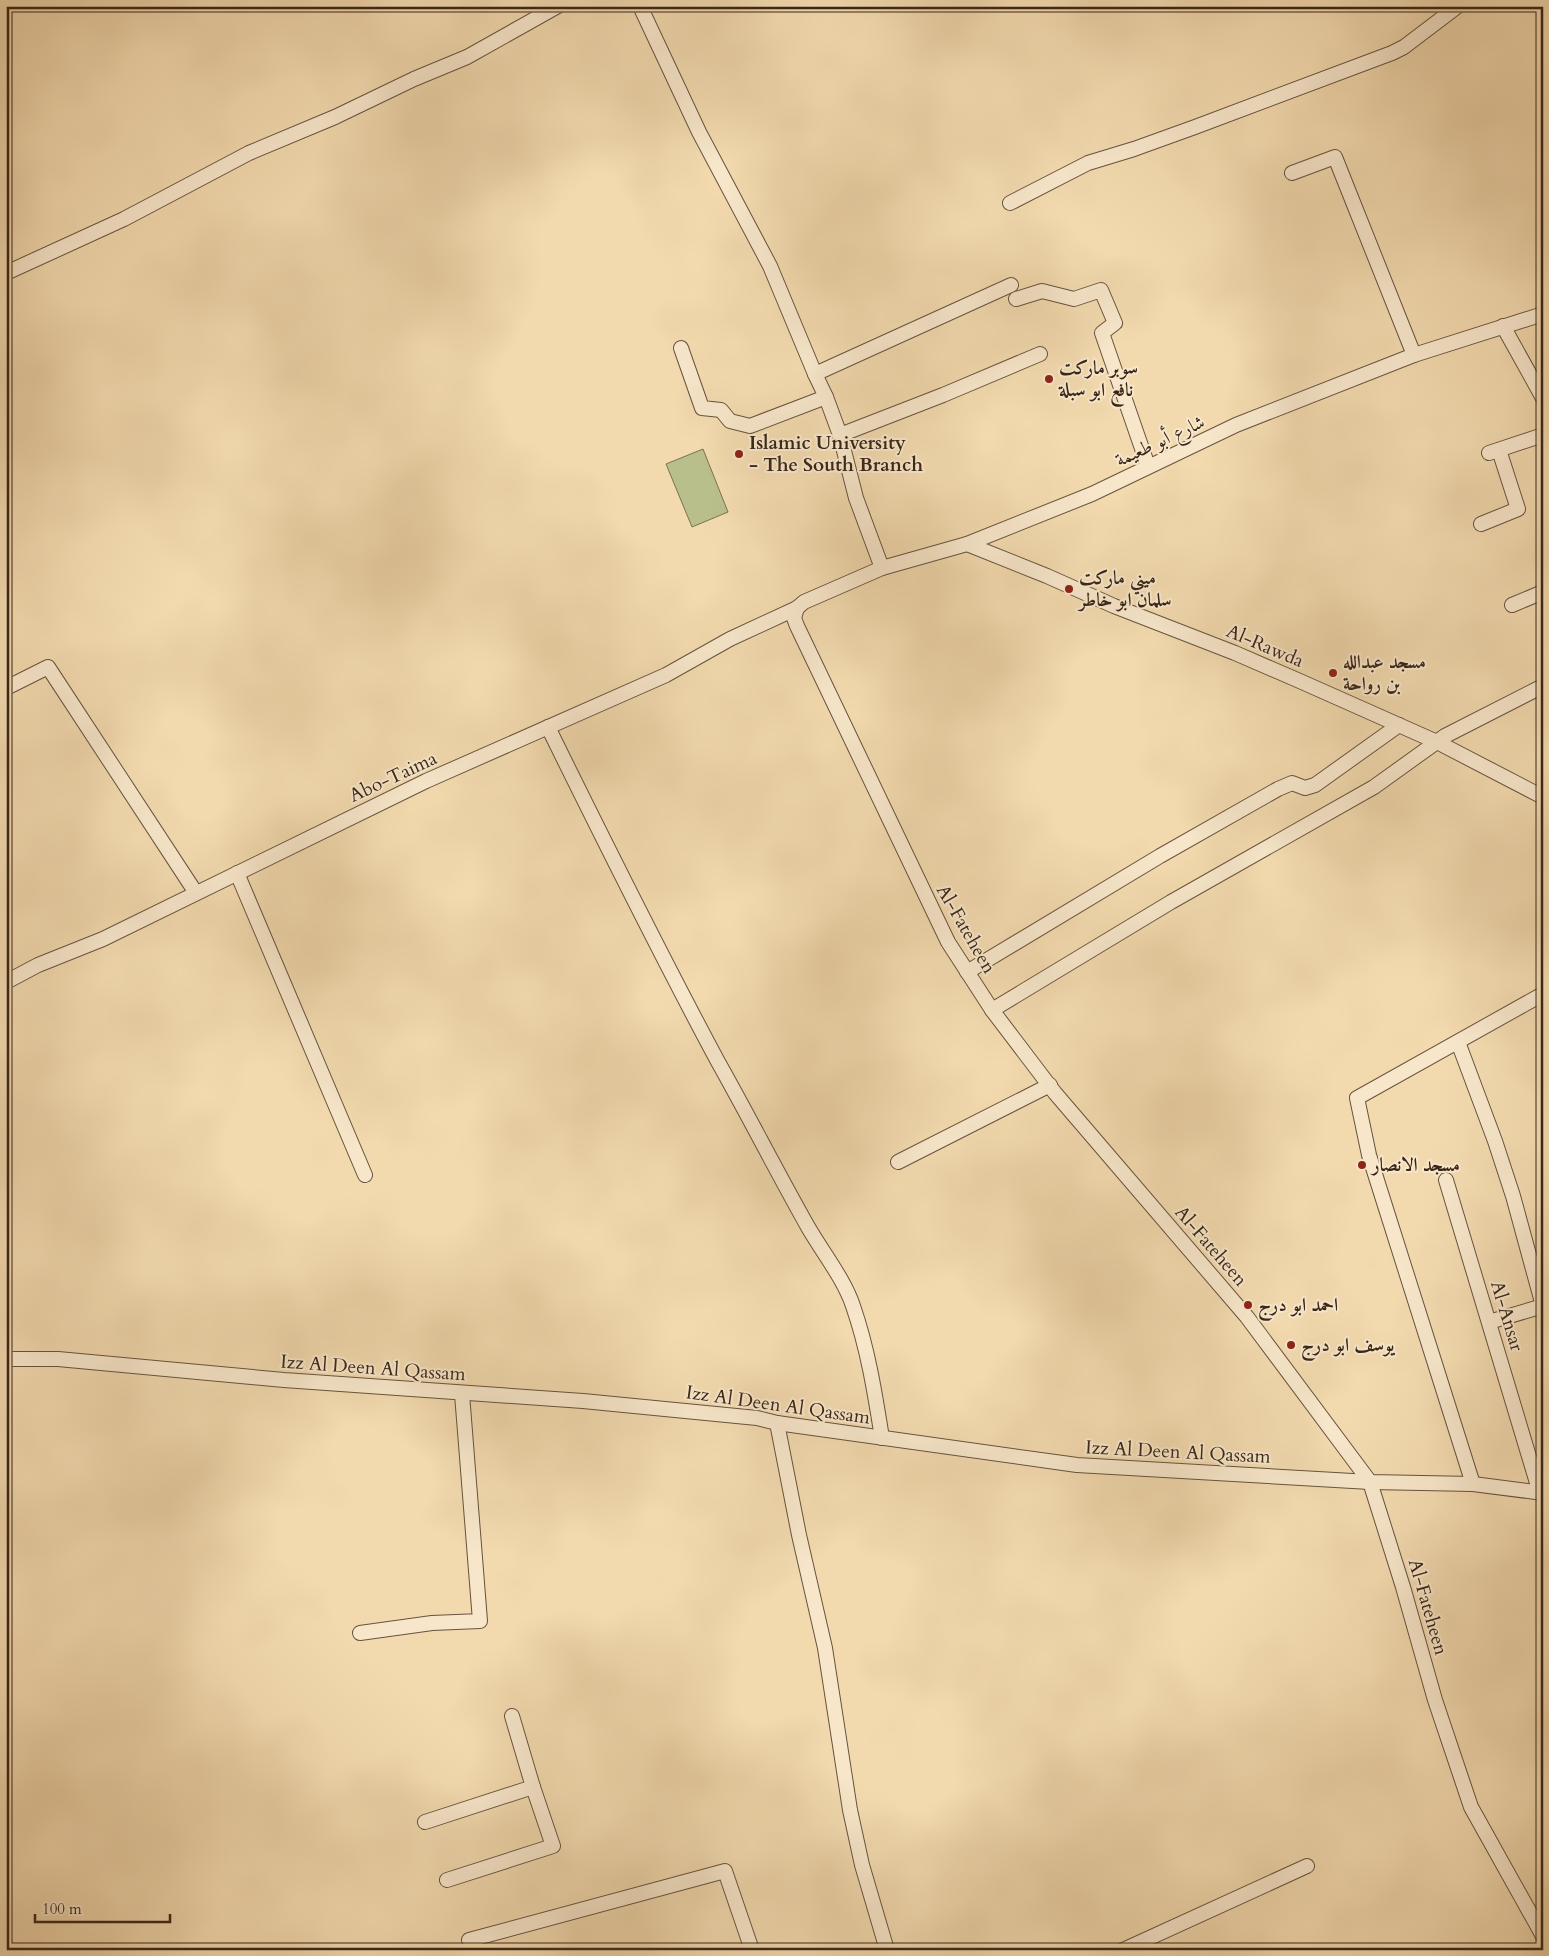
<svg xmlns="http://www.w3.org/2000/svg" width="1549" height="1956" font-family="Cardo,Amiri,serif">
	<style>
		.green { fill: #b9bf8b; stroke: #797252 }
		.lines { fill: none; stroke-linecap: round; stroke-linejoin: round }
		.minor-casing { stroke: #67533e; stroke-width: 16 }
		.minor { stroke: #f7e6ca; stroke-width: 14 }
		.poi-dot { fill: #8f2418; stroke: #f7e6ca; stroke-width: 2 }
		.labels { text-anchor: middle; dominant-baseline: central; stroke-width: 4; stroke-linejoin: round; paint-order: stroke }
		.poi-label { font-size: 19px; font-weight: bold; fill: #392618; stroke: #f7e6ca; text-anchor: start }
		.street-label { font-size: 19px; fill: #392618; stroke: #f7e6ca }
	</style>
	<rect width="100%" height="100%" fill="#f2d9ae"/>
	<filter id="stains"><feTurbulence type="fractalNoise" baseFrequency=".004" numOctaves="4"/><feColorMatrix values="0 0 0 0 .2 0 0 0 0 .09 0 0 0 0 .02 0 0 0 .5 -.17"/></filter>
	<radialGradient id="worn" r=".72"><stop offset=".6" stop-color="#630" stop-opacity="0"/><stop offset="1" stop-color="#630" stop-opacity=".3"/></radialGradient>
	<!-- green -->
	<polygon class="green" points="703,449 728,512 692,527 666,464"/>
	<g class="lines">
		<defs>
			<g id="minor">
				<polyline points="640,6 699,132 770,266 815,374 826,397 840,435 856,498 882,568"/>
				<polyline points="1292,173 1335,157 1414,355"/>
				<polyline points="1010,203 1088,163 1134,149 1195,127 1392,53 1404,47 1458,6"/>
				<polyline points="6,273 124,219 249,153 335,117 414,79 467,57 558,6"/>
				<polyline points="1016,299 1042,291 1074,299 1101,290 1115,323 1102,333 1148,466"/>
				<polyline points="1503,326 1543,398"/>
				<polyline points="681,348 702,408 721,410 730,421 750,426 826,397"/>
				<polyline points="815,374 1011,285"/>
				<polyline points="840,435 943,395 1040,354"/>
				<polyline points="1489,453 1543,435"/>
				<polyline points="1481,524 1518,509 1499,450"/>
				<polyline points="967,544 1047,576 1114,606 1235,653 1302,682 1437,742 1543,797"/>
				<polyline points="1512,605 1543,592"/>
				<polyline points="797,608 794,618 797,626 948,942 992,1010 1055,1093 1247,1317 1370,1482 1403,1587 1435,1700 1471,1807 1543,1936"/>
				<polyline points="6,688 48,667 196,893"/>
				<path d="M548 727C603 839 658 950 717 1060 748 1115 777 1172 808 1227 823 1253 844 1279 853 1306 868 1349 875 1394 882 1438"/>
				<polyline points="237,873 365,1175"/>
				<polyline points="967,972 1160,856 1278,789 1292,783 1305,788 1315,785 1399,725"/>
				<polyline points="6,982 38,965 103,939 426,781 666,675 730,639 797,608 804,602 882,568 967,544 1092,494 1236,425 1414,355 1543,314"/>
				<polyline points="992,1010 1171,902 1374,787 1445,736 1543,686"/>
				<polyline points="1458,1042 1495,1141 1513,1196 1543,1306"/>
				<polyline points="898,1162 1050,1085"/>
				<polyline points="1446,1180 1540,1493"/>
				<polyline points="1489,1322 1543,1306"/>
				<polyline points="6,1359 58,1359 284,1380 583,1401 757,1418 777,1423 1077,1465 1370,1482 1473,1484 1543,1493"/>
				<polyline points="777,1423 799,1535 825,1648 850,1810 862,1865 887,1950"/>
				<polyline points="1473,1484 1369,1155 1357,1098 1543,994"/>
				<polyline points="360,1633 432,1623 480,1621 462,1394"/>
				<polyline points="425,1822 533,1787"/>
				<polyline points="447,1880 553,1846 533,1787 512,1716"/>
				<polyline points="469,1940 725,1871 752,1950"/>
				<polyline points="1123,1950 1307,1866"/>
			</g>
		</defs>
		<!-- minor casing -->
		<use href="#minor" class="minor-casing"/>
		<!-- minor -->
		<use href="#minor" class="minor"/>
	</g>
	<!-- markers -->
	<g class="poi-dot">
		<circle cx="1049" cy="379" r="5"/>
		<circle cx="739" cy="454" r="5"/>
		<circle cx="1069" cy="589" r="5"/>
		<circle cx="1333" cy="673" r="5"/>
		<circle cx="1362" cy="1165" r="5"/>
		<circle cx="1248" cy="1305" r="5"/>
		<circle cx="1291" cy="1345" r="5"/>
	</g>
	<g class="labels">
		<!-- poi labels -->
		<g class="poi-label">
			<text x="1059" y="368">سوبر ماركت<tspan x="1059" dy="22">نافع ابو سبلة</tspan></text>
			<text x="749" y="443">Islamic University<tspan x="749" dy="22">- The South Branch</tspan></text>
			<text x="1079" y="578">ميني ماركت<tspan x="1079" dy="22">سلمان ابو خاطر</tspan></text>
			<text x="1343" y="662">مسجد عبدالله<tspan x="1343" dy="22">بن رواحة</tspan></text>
			<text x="1372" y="1165">مسجد الانصار</text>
			<text x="1258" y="1305">احمد ابو درج</text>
			<text x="1301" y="1345">يوسف ابو درج</text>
		</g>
		<!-- street labels -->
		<g class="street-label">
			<text transform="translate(1160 441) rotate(-25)">شارع أبو طعيمة</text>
			<text transform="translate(1265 646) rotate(23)">Al-Rawda</text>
			<text transform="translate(393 777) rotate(-25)">Abo-Taima</text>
			<text transform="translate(966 929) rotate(60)">Al-Fateheen</text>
			<text transform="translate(1211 1246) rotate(49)">Al-Fateheen</text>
			<text transform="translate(1507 1316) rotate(73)">Al-Ansar</text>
			<text transform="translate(373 1368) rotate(4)">Izz Al Deen Al Qassam</text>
			<text transform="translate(778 1405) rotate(8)">Izz Al Deen Al Qassam</text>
			<text transform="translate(1178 1452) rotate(3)">Izz Al Deen Al Qassam</text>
			<text transform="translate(1428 1607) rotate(74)">Al-Fateheen</text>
		</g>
	</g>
	<!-- margin -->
	<rect width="1549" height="1956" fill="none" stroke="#f2d9ae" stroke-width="25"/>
	<rect x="8" y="8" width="1534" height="1941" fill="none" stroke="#392618" stroke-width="2.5"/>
	<rect x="12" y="12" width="1524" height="1931" fill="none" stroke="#392618"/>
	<!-- scale -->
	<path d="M35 1914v8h135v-8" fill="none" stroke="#392618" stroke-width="2.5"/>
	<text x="42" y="1914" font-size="15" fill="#392618" stroke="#f7e6ca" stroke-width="4" paint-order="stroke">100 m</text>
	<rect width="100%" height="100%" filter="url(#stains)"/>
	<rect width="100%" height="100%" fill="url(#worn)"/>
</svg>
